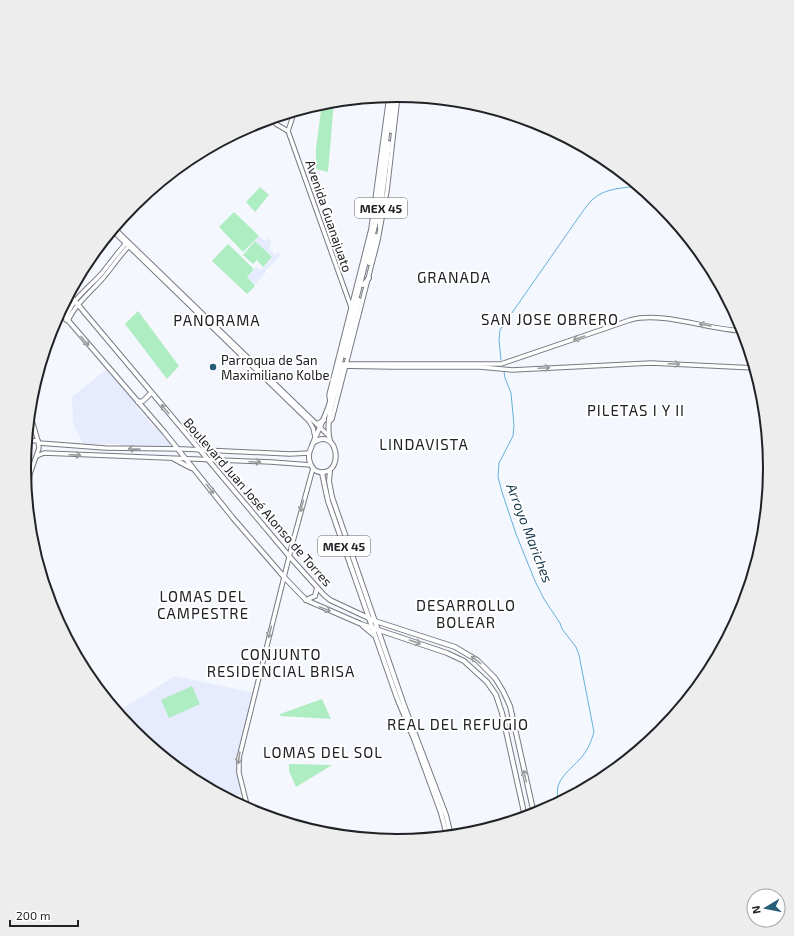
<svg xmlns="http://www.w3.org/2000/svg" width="794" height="936" font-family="'Exo 2',sans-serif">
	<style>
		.built { fill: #e6ebfd }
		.green { fill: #aeecc1 }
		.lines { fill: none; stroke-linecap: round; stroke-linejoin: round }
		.stream { stroke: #65b0d9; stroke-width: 1 }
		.secondary-casing { stroke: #767983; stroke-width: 5.5 }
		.primary-casing { stroke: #767983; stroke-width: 6 }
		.secondary { stroke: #fff; stroke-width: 3.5 }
		.primary { stroke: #fff; stroke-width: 4 }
		.oneway { stroke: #9b9c9d }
		.poi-dot { fill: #265d78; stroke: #fff; stroke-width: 1.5 }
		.labels { text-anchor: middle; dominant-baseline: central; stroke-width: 4; stroke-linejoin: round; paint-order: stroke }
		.shield { fill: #fff; stroke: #646467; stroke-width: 1 }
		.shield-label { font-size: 12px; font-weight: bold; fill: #212226 }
		.street-label { font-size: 13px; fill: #212226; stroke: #fff }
		.poi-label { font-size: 13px; fill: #212226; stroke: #fff; text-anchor: start }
		.water-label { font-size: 14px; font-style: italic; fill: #17394b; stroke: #fff }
		.quarter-label { font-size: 15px; letter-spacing: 1px; fill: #212226; stroke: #fff }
		.rim { fill: none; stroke: #212226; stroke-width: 2 }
	</style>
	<rect width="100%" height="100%" fill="#f5f7fe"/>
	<!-- built -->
	<g class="built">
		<polygon points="259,236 265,241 268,238 271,241 269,248 275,255 278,252 281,255 265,271 266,272 255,285 247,277 256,267 260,270 272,258 254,240"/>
		<polygon points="107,369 137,403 136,406 145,417 148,417 149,421 154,427 155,426 170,444 170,446 121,446 121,444 83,444 73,423 72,397"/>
		<polygon points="175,676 255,693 238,755 242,793 230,800 190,778 133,732 117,712"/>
	</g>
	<!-- green -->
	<g class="green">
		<polygon points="334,101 328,172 316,169 316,149 322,103"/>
		<polygon points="260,187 269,195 255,212 246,202"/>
		<polygon points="234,212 259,236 243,252 219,227"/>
		<polygon points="255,241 272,257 263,267 257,260 253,264 243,255"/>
		<polygon points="228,244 254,269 247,277 255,286 247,294 212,261"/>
		<polygon points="138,311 179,366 167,379 125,324"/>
		<polygon points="192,686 200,704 169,718 161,700"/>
		<polygon points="322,699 331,719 280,716 280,714"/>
		<polygon points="289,764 332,765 296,787 289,771"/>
	</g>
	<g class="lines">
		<!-- stream -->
		<g class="stream">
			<path d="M501 360 499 340 500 330 583 211C586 207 590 202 593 199 605 188 624 188 639 186"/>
			<path d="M504 372 505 378 511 393 514 425 513 436 499 463 498 477 502 492 516 534 535 581 544 599 560 623 562 629 576 647 579 655 594 732C591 742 587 752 579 760 567 773 552 782 559 802"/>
		</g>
		<defs>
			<g id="secondary">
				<polyline points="292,112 292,119 288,131 351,307"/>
				<polyline points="273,118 276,124 288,131"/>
				<polyline points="114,228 329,436"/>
				<polyline points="112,230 309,421 313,428 315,437"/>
				<path d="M66 320C69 301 90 287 102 273 110 263 118 252 127 242"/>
				<path d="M68 321C75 304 92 291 104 277 113 266 120 255 130 245"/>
				<path d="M343 364H501L630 320C663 311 709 330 743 331"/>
				<polyline points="337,366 392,367 480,367 512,370 651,363 755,368"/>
				<polyline points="330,402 329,395 371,229 389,96"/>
				<polyline points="329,422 332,419 378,240 387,191 398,95"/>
				<polyline points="27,440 38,441"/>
				<polyline points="39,443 105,448 183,449 290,454 309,453"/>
				<polyline points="37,456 44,453 271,462 311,465"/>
				<polyline points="24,467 27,469 32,467"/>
				<polyline points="27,503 30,474 39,448 38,441 31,417 30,405"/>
				<polyline points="248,809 239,773 239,758 292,545 313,468"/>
			</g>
			<g id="primary">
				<polyline points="391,131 395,95"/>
				<polyline points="379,220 389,143"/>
				<polyline points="379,221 380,227"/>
				<polyline points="369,263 376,236"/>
				<polyline points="363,285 369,278"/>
				<polyline points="69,294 289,556 324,595 330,600 375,621 455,647 477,660 495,678 503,691 510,706 534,814"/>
				<polyline points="60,311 165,433 233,518 284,577 306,600 361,624 447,653 464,661 487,682 496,695 502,713 525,817"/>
				<polyline points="345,356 359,300"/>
				<polyline points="138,402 143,401 151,393"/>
				<polyline points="317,424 324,420"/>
				<path d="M330 441C324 417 337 390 343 366"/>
				<path d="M313 443C337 426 344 470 324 472 311 474 306 458 311 448 317 432 325 418 330 402L375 226 392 96"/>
				<polyline points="174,459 191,468"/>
				<polyline points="330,471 329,481 332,497 404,705 446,815 451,836"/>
				<polyline points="322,473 328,501 397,698 414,739 441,813 447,836"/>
				<polyline points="306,600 315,596 317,588"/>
				<polyline points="363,626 375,636"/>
			</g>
		</defs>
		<!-- secondary casing -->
		<use href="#secondary" class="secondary-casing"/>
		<!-- primary casing -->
		<use href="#primary" class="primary-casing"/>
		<!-- secondary -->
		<use href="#secondary" class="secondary"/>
		<!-- primary -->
		<use href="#primary" class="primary"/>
	</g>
	<!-- one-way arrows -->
	<defs><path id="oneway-shaft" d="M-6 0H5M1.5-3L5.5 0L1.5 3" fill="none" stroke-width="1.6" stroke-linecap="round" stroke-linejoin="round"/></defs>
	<g class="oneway">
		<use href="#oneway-shaft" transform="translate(705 325) rotate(-170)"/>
		<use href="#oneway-shaft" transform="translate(579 338) rotate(161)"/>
		<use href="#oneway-shaft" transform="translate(85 341) rotate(49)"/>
		<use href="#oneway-shaft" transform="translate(674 364) rotate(2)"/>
		<use href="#oneway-shaft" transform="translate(544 368) rotate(-3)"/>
		<use href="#oneway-shaft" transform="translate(165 409) rotate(-130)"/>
		<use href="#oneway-shaft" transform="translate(134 449) rotate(-179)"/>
		<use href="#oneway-shaft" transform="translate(75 455) rotate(2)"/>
		<use href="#oneway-shaft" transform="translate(255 462) rotate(2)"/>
		<use href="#oneway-shaft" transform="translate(210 489) rotate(52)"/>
		<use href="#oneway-shaft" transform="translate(302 506) rotate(104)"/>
		<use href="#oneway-shaft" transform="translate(325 609) rotate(22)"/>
		<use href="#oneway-shaft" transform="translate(270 632) rotate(104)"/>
		<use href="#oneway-shaft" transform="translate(415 642) rotate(19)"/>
		<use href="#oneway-shaft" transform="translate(476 660) rotate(-142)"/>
		<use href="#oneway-shaft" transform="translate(239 758) rotate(98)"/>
		<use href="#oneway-shaft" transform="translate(525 776) rotate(-103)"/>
	</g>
	<!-- markers -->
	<circle class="poi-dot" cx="213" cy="367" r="4"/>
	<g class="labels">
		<!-- shield labels -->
		<g class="shield">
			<rect x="355" y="198" width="52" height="20" rx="3"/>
			<rect x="318" y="536" width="52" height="20" rx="3"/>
		</g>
		<g class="shield-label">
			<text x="381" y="208">MEX 45</text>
			<text x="344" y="546">MEX 45</text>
		</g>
		<!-- street labels -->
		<g class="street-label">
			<text transform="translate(329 216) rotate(71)">Avenida Guanajuato</text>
			<text transform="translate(258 502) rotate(49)">Boulevard Juan José Alonso de Torres</text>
		</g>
		<!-- poi labels -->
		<g class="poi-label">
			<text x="221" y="360">Parroqua de San<tspan x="221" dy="15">Maximiliano Kolbe</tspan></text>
		</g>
		<!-- water labels -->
		<g class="water-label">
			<text transform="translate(530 533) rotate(69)">Arroyo Mariches</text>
		</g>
		<!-- quarter labels -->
		<g class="quarter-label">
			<text x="454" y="277">GRANADA</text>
			<text x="550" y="319">SAN JOSE OBRERO</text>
			<text x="217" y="320">PANORAMA</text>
			<text x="636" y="410">PILETAS I Y II</text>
			<text x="424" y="444">LINDAVISTA</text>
			<text x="203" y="596">LOMAS DEL<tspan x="203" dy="17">CAMPESTRE</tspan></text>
			<text x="466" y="605">DESARROLLO<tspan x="466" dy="17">BOLEAR</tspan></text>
			<text x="281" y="654">CONJUNTO<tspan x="281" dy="17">RESIDENCIAL BRISA</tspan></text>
			<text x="458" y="724">REAL DEL REFUGIO</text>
			<text x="323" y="752">LOMAS DEL SOL</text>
		</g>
	</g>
	<!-- crop -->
	<path d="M0 0H794V936H0ZM31 468a366 366 0 1 1 732 0a366 366 0 1 1-732 0Z" fill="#ededee" fill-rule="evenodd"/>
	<path class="rim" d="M31 468a366 366 0 1 1 732 0a366 366 0 1 1-732 0Z"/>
	<!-- north arrow -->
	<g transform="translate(766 908) rotate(260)"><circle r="19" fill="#ffffff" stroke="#a6a7a8"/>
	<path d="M0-3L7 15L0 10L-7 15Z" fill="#265d78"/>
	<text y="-6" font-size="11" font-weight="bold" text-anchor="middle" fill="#212226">N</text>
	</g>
	<!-- scale -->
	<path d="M10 920v6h68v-6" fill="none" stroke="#212226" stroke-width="2"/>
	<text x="16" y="920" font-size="12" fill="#212226" stroke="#ffffff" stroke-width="3" paint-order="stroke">200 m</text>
</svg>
